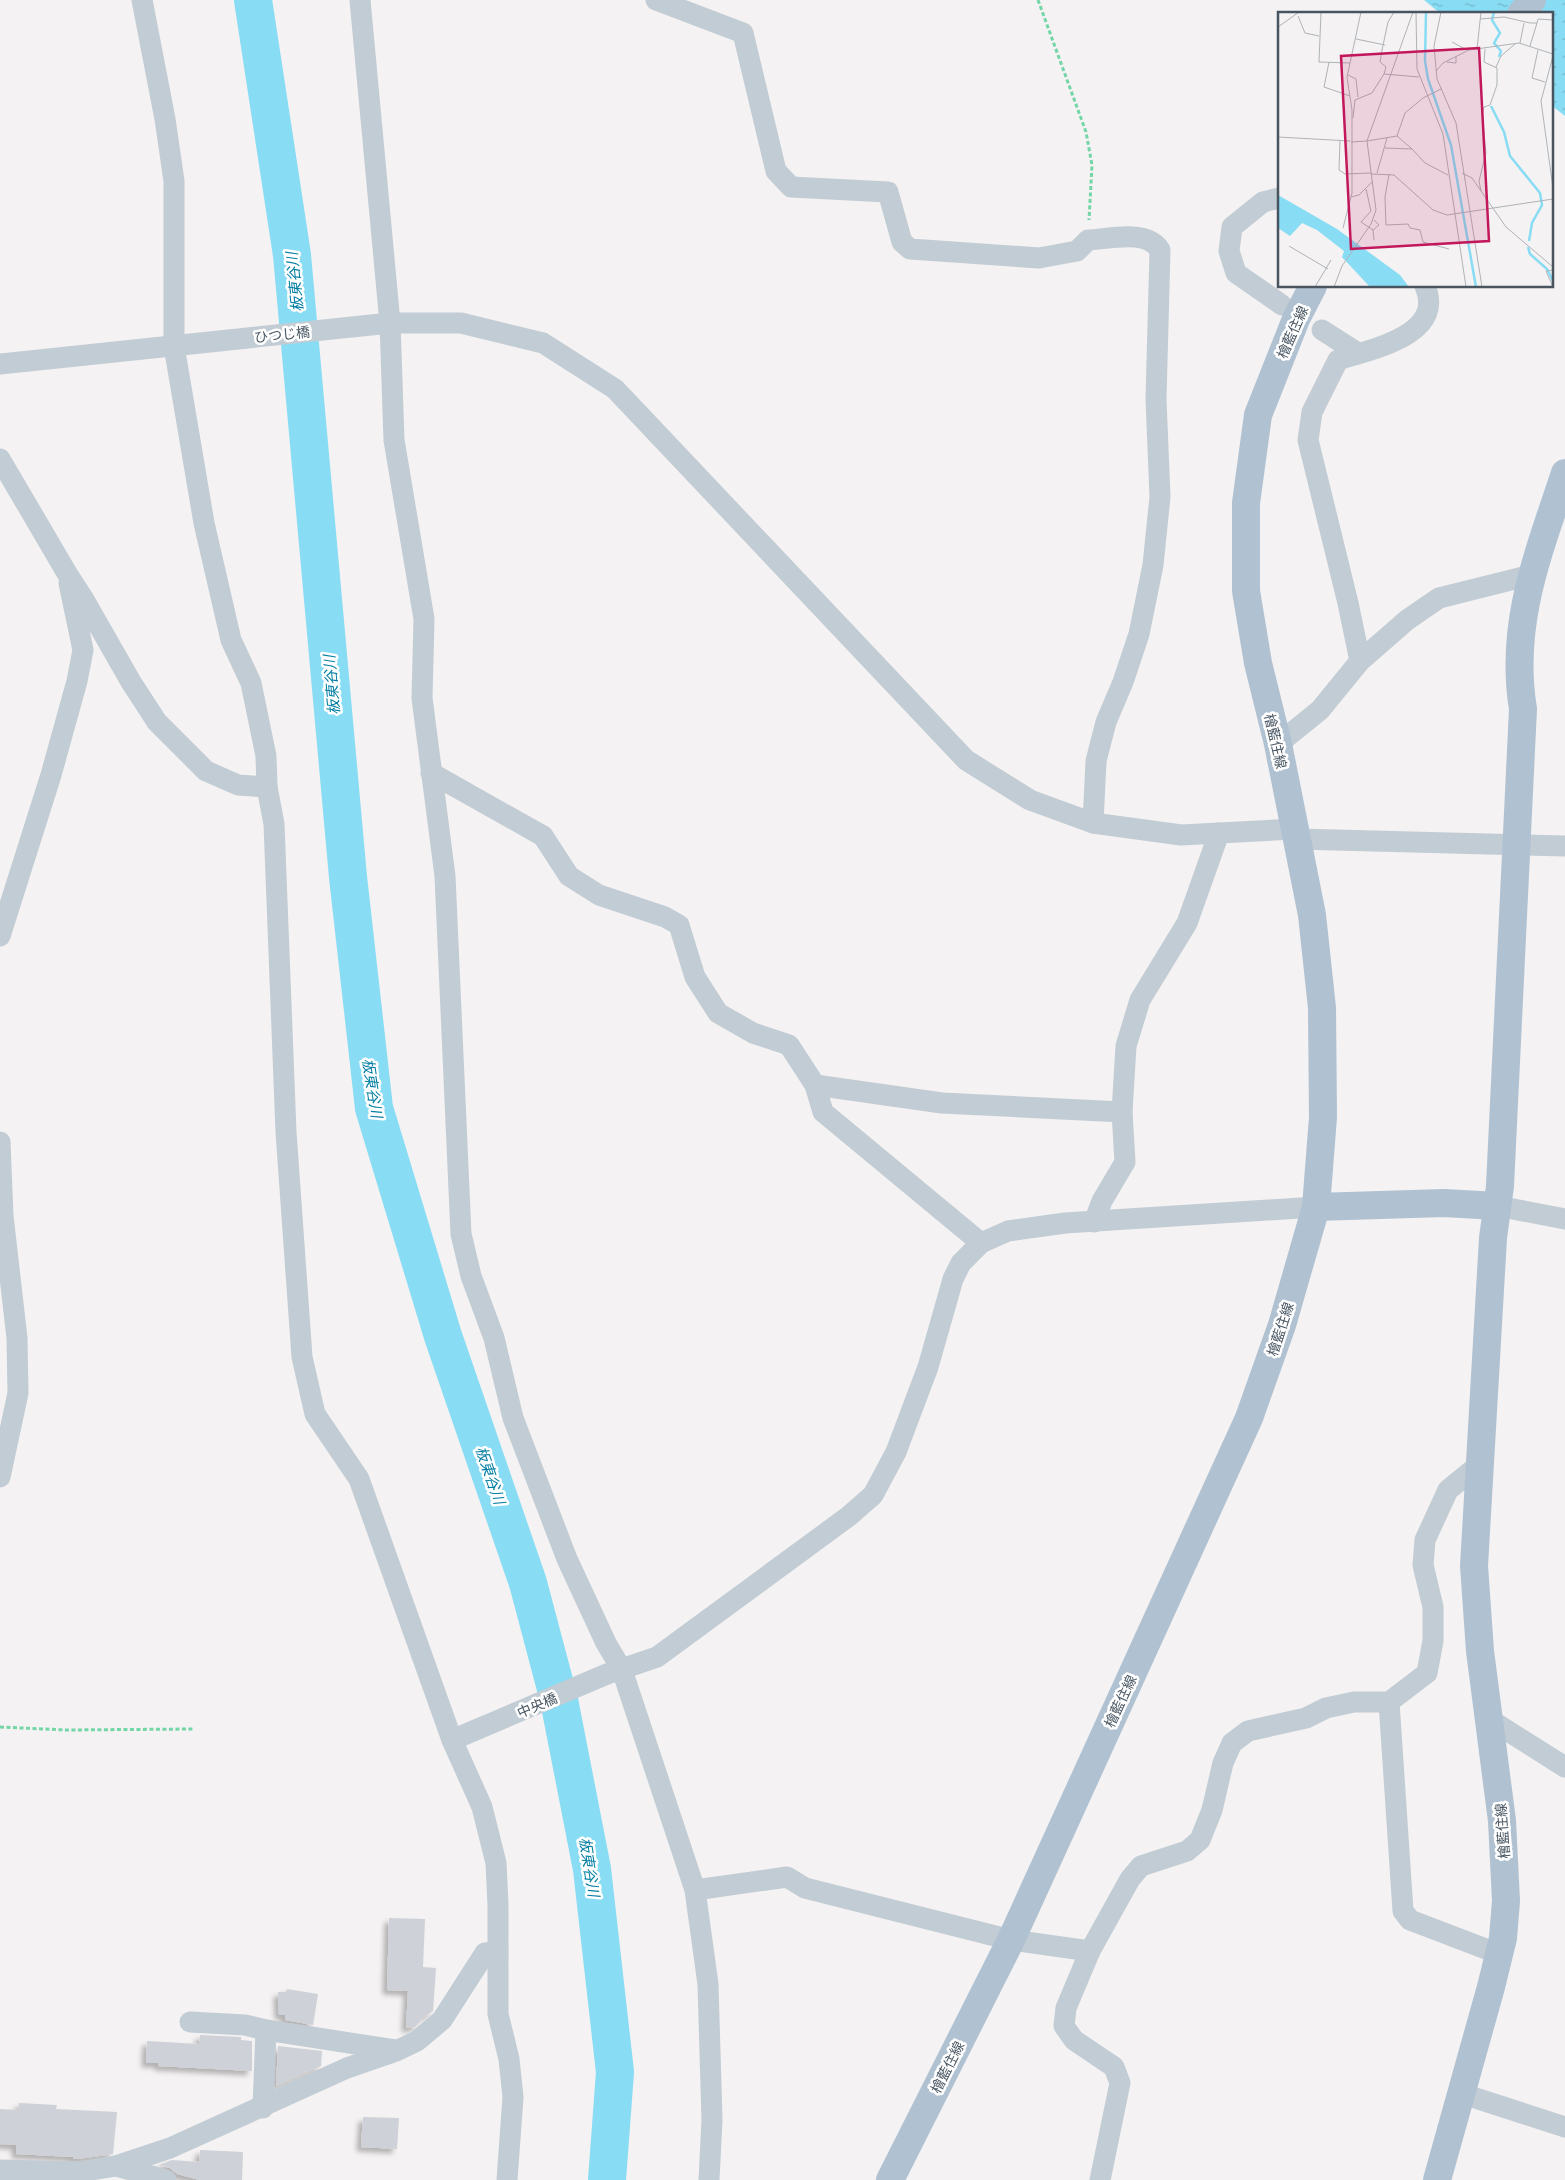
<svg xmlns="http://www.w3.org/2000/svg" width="1565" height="2180" font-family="'Noto Sans','Noto Sans JP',sans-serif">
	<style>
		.water { fill: url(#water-ripples) }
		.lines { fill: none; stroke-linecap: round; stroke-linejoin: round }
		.river { stroke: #88dcf4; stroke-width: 38 }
		.building { fill: #ced1d7; filter: url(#shadow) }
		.path { stroke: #73d6a7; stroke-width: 3; stroke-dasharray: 4 2.5; stroke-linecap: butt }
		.minor { stroke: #c2ccd4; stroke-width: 21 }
		.major { stroke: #b0c1d2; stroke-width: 28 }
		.labels { text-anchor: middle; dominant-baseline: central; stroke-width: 5; stroke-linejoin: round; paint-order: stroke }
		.street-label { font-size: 14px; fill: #485561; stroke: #fff }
		.water-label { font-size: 15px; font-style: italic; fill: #037ea2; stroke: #fff }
		.inset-river { fill: none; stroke: #88dcf4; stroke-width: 2.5 }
		.inset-road { fill: none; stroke: #afb3b8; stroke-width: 1 }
		.view { fill: #c2185b; fill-opacity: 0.15; stroke: #c2185b; stroke-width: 2.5 }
		.inset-edge { fill: none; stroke: #485561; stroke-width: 2.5 }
	</style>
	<defs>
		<pattern id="water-ripples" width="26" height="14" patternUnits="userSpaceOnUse" patternTransform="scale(1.25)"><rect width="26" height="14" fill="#88dcf4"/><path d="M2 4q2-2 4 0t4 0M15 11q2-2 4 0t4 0" fill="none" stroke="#71b5c9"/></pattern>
		<filter id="shadow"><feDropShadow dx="-4.5" dy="4.5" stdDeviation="2.5" flood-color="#0004"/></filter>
	</defs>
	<rect width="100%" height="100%" fill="#f4f2f2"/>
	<!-- water -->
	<polygon class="water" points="1424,0 1565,0 1565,116 1551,105 1551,14 1441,14"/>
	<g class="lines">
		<!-- river -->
		<polyline class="river" points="253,0 292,255 348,877 374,1108 443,1336 528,1583 559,1700 592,1869 615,2072 607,2180"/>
	</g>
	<!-- building -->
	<g class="building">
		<polygon points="389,1918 425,1919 423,1967 436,1968 433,2011 422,2018 415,2027 406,2028 408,1991 387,1990"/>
		<polygon points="287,1989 318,1994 313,2025 285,2020 285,2015 279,2015 278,1992 286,1992"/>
		<polygon points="200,2035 241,2037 241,2040 252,2041 252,2071 158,2066 159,2063 146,2063 147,2041 199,2044"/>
		<polygon points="278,2046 322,2051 321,2066 276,2086"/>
		<polygon points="19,2103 57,2105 56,2109 117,2112 113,2154 78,2159 73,2159 73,2157 16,2154 16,2145 0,2144 0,2109 18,2110"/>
		<polygon points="363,2117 399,2118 397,2149 361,2147"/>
		<polygon points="200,2150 243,2152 242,2180 200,2180 177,2174 170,2168 159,2165 172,2160 199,2162"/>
	</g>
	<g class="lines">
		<!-- path -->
		<g class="path">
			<polyline points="1038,0 1086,132 1092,165 1089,220"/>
			<polyline points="0,1727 66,1730 194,1729"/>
		</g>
		<!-- minor -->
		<g class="minor">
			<polyline points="142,0 165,119 174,181 174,346 204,523 231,640 251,683 266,756 267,787 274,824 286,1132 302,1357 315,1414 359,1479 452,1740 482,1807 496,1863 498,1905 498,2014 509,2059 513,2097 507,2180"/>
			<polyline points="360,0 390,323 394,440 424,619 422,698 445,876 461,1234 471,1276 494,1338 513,1418 567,1559 606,1643 622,1670 695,1890 708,1984 712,2120 709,2180"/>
			<path d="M656 0 743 33 776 171 791 187 888 192 902 242 910 249 1039 258 1077 251 1088 240C1110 239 1147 229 1160 250L1156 399 1160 497 1153 565 1139 634 1123 682 1106 722 1096 761 1093 823"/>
			<polyline points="1279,198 1263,202 1232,227 1229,251 1236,273 1282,305"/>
			<polyline points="1322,330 1358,353"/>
			<polyline points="0,364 390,323 461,323 543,343 615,389 966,760 1030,800 1093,823 1181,835 1295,829"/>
			<polyline points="0,459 68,575 83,598 131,682 157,722 206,771 238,785 267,787"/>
			<path d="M1360 661 1348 603 1308 440 1312 412 1338 360C1372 349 1446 335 1425 286"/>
			<polyline points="1278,744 1320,710 1360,661 1407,620 1439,598 1531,575"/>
			<polyline points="431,773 543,836 569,876 599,895 665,917 679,925 695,977 718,1013 753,1033 789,1045 815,1085 942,1103 1122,1112"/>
			<polyline points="1297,839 1565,846"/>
			<polyline points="0,936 51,775 77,681 83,650 69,583"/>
			<polyline points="815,1085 823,1112 981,1243"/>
			<polyline points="0,1142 3,1216 17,1338 18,1393 0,1477"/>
			<polyline points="1497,1206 1565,1219"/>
			<polyline points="1094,1222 1102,1201 1125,1162 1122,1112 1126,1046 1140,1000 1187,923 1219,833"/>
			<polyline points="1389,1702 1403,1911 1410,1920 1499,1954"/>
			<polyline points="1489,1719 1565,1767"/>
			<polyline points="452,1740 607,1674 657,1657 849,1516 873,1495 896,1452 928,1367 953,1279 961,1263 981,1243 1008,1231 1065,1223 1316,1207"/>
			<polyline points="695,1890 787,1877 805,1888 1011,1940 1090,1951"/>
			<polyline points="190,2022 245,2025 266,2030"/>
			<polyline points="1460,2093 1565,2127"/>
			<polyline points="263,2108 266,2030 395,2050"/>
			<polyline points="116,2166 166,2180"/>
			<polyline points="0,2170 79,2172 116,2166 170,2148 347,2068 396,2051 417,2041 442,2020 485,1953 498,1952"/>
			<polyline points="1100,2180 1120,2083 1114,2067 1074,2040 1064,2026 1066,2008 1090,1951 1130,1879 1141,1866 1187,1851 1200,1840 1212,1810 1223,1763 1232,1743 1248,1731 1306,1718 1326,1708 1354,1702 1389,1702 1427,1673 1433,1641 1433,1607 1423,1565 1425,1540 1448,1490 1480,1464"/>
		</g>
		<!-- major -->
		<g class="major">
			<polyline points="1521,14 1532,0"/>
			<polyline points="1316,1207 1444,1203 1497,1206"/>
			<polyline points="890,2180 1011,1940 1249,1418 1282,1325 1316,1207 1323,1117 1322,1008 1312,915 1278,744 1258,663 1246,591 1246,503 1258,415 1296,319 1313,286"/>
			<path d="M1437 2180 1491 1987 1503 1938 1506 1901 1502 1821 1480 1651 1474 1566 1493 1238 1500 1186 1523 709C1509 623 1539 552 1565 473"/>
		</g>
	</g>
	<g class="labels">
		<!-- street labels -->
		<g class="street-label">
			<text transform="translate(1292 332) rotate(-66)">檜藍住線</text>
			<text transform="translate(282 334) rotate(-6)">ひつじ橋</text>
			<text transform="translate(1276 741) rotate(77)">檜藍住線</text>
			<text transform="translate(1280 1329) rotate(-72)">檜藍住線</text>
			<text transform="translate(1120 1701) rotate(-65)">檜藍住線</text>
			<text transform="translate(537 1705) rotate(-23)">中央橋</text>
			<text transform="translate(1502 1831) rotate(-94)">檜藍住線</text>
			<text transform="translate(947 2067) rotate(-63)">檜藍住線</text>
		</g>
		<!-- water labels -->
		<g class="water-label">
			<text transform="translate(294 282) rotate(-96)">板東谷川</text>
			<text transform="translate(331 685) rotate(-95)">板東谷川</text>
			<text transform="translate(373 1088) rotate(81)">板東谷川</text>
			<text transform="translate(491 1475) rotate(71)">板東谷川</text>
			<text transform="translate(590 1867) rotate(81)">板東谷川</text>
		</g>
	</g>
	<!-- overview -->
	<g transform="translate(1278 12)">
		<rect width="275" height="275" fill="#f4f2f2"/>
		<path d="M0 183 59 217 122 263 131 275H92L64 245 66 239 39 218 24 211 12 224 0 216Z" fill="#88dcf4"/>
		<path class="inset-river" d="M148 0 147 49 150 67 173 133 198 275M216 0 214 8 222 21 216 31 223 39 221 45M213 94 226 120 232 144 262 181 264 193 254 211 251 229M250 235 252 242 269 257 275 269"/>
		<path class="inset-road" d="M43 0 41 50 72 51M138 0 139 57 165 122 188 275M163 0 156 34 159 67 178 111 204 275M20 4 27 21 41 24M202 7 226 5 252 11H259L260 7 275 8M0 15 21 0M78 27 107 33M174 30 189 38M242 31 246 11M252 34 259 11M199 37 203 0M260 38 254 66 267 70M275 44 263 89 275 176M51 50 46 75 72 84M169 50 178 51V44M218 55 223 44 237 32M158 59 165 51 191 38 241 31 275 42M106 62 141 65M70 63 78 67 80 85M75 106 77 88 94 81 106 62 108 55 102 50 104 38 110 10 116 0M119 124 134 137M0 125 72 129M62 128 61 158 67 162 93 161M89 129 119 124 127 101 145 86 163 77M73 130 89 129M107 136 134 137 147 151 170 163M99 161 109 126M184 161 194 166 228 215 275 255M93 162 116 163 155 198 169 203 275 187M111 162 107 185 108 213 130 212 132 216 142 218 145 230 171 237M88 177 93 199 83 210 95 218M203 179 201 169 208 141 204 102 206 95 212 93 219 73V56L206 50 207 37M73 185 81 183 94 170M65 216 74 181V98L69 65 83 0M96 228 95 218 101 213 96 208M11 234 50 257M37 275 53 248M56 275 64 254 93 212 98 198 89 129 135 0M275 275 268 259 275 258"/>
		<path class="view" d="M201 36 211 229 73 237 63 44Z"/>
		<rect width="275" height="275" class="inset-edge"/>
	</g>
</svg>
